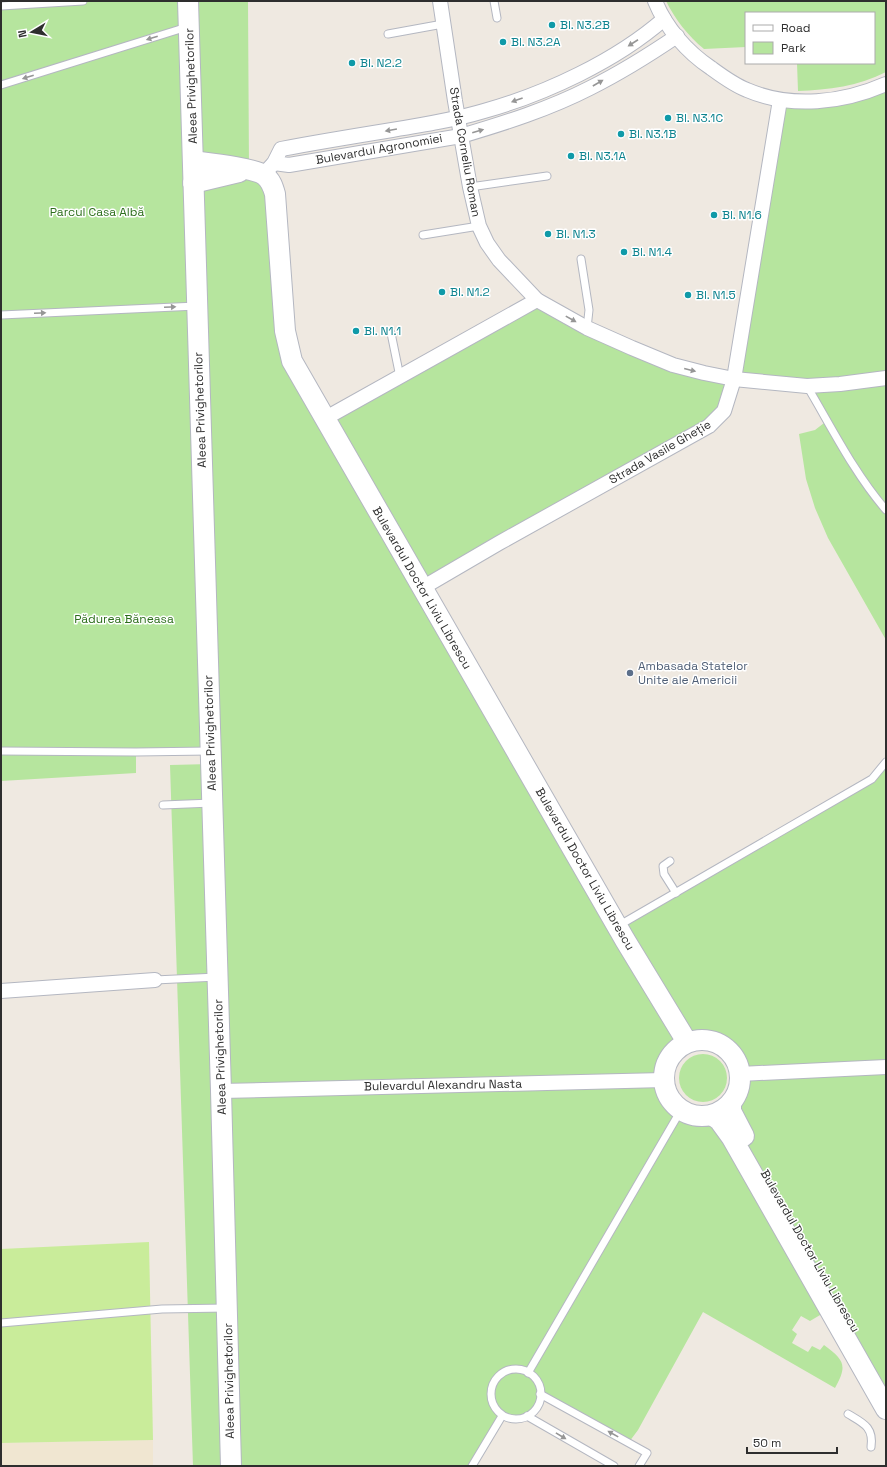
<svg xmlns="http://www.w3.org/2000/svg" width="887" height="1467" font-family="'Space Grotesk',sans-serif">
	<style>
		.education { fill: #f0e6d1 }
		.green { fill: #b6e59e; fill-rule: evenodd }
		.pitch { fill: #c9ec9a }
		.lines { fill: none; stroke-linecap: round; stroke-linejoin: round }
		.lane-casing { stroke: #b4b7c1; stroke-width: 9 }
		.street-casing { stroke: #b4b7c1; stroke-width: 16 }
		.secondary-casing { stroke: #b4b7c1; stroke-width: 22 }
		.lane { stroke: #fff; stroke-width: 7 }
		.street { stroke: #fff; stroke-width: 14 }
		.secondary { stroke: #fff; stroke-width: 20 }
		.oneway { fill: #969696 }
		.culture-dot { fill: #0f9aa8; stroke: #fff; stroke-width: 1.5 }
		.service-dot { fill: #5c6f8a; stroke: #fff; stroke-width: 1.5 }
		.labels { text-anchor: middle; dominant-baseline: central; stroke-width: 3; stroke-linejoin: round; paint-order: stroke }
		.culture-label { font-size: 12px; fill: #0d838f; stroke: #fff; text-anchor: start }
		.street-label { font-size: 12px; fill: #2e2e2e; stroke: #fff }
		.park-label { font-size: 12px; fill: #2c6e1b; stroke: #fff }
		.service-label { font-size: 12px; fill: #4e5e75; stroke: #fff; text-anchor: start }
	</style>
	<rect width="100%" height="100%" fill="#efe9e1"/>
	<!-- education -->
	<polygon class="education" points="153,1440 153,1466 1,1466 1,1443"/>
	<!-- green -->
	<g class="green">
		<path d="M1 1H248L249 170 263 175 285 331 324 419 537 300 587 328 734 379 780 100 793 102 886 84V640L828 538 815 508 806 479 799 434 815 430 828 420 807 386 734 380 724 411 422 588 618 926 872 779 886 762V1389L837 1305 810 1321 801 1316 792 1330 797 1334 792 1343 808 1352 812 1346 820 1350 824 1345C844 1360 848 1365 835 1388L703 1312 638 1430 629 1442 540 1394C538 1416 522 1423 502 1416L472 1466H193L170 765 211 764 210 752 136 753V773L1 781ZM698 1040C720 1040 742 1053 740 1078 740 1084 739 1091 736 1096 734 1099 730 1102 727 1105 724 1107 721 1111 718 1113 704 1120 686 1115 675 1105 659 1089 661 1061 679 1048 685 1043 691 1041 698 1040Z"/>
		<path d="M666 1H886V72C859 86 828 90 798 91L797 63H874V13H746V47L704 49C688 36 675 19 666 1Z"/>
		<circle cx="703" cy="1078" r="24"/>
	</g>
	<!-- pitch -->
	<polygon class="pitch" points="149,1242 153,1440 1,1443 1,1249"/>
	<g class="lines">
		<defs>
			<g id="lane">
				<polyline points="494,1 497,18"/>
				<polyline points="1,6 83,1"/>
				<polyline points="388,34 443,24"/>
				<polyline points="1,85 187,27"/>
				<polyline points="470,187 547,176"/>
				<polyline points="423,235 479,226"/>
				<polyline points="581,259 589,310 587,328"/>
				<polyline points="1,315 197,306"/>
				<polyline points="391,333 400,377"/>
				<path d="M807 386C832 428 854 473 886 510"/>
				<polyline points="1,751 136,752 210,751"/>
				<polyline points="163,805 212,803"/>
				<polyline points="670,861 663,866 664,874 676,893"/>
				<polyline points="618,926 872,779 886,762"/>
				<polyline points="155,980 217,977"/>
				<polyline points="1,1323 162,1309 227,1308"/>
				<circle cx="516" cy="1394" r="25"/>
				<polyline points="528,1373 681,1110"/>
				<polyline points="540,1394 647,1453 639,1466"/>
				<path d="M848 1414C863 1423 874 1427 871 1447"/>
				<polyline points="527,1416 614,1466"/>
				<polyline points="472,1466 502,1416"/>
			</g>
			<g id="street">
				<polyline points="440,1 455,101 470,187 479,226 487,243 499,260 537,300 587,328 632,348 673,365 704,373 734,379 807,386 840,384 886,378"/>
				<path d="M655 1C666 28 687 52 711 68 722 76 734 85 747 90 791 109 843 103 886 84"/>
				<path d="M274 163 289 165 461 136C505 123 549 109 590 88 620 73 649 55 677 36"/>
				<path d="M263 175 274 163 281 149C318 142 355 136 392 130 423 125 454 120 484 111 545 94 616 61 664 19"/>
				<polyline points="324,419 537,300"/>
				<polyline points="422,588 499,543 709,426 724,411 734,379 780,100"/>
				<polyline points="1,991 155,980"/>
				<polyline points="740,1074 886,1067"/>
				<polyline points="221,1091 664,1080"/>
			</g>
			<g id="secondary">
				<polyline points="188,1 221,1091 231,1466"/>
				<path d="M193 161C208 163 254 168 264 175 271 180 273 187 275 194L285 331 292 361 625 940 687 1042"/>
				<polyline points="193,183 239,172"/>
				<circle cx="702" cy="1078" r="38"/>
				<polyline points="731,1103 731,1111 744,1136"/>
				<polyline points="712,1115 719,1120 732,1138 886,1409"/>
			</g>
		</defs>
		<!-- lane casing -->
		<use href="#lane" class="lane-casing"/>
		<!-- street casing -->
		<use href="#street" class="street-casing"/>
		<!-- secondary casing -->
		<use href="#secondary" class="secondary-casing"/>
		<!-- lane -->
		<use href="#lane" class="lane"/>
		<!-- street -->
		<use href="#street" class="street"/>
		<!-- secondary -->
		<use href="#secondary" class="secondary"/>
	</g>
	<!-- one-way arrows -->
	<defs><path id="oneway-solid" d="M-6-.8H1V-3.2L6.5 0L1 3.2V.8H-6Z"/></defs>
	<g class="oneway">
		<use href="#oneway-solid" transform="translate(152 38) rotate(163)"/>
		<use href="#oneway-solid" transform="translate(633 43) rotate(147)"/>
		<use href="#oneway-solid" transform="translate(28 77) rotate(163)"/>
		<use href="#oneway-solid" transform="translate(598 83) rotate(-30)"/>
		<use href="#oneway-solid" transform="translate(517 100) rotate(160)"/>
		<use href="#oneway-solid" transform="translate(391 130) rotate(170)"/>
		<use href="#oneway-solid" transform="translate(478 131) rotate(-16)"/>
		<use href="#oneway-solid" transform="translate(170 307) rotate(-3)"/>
		<use href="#oneway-solid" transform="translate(40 313) rotate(-3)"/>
		<use href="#oneway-solid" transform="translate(571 319) rotate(29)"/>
		<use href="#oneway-solid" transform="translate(690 370) rotate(14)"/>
		<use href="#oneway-solid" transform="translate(613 1434) rotate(-151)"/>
		<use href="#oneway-solid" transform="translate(561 1436) rotate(31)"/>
	</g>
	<!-- markers -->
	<g class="culture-dot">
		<circle cx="552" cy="25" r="4"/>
		<circle cx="503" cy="42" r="4"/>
		<circle cx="352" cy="63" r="4"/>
		<circle cx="668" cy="118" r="4"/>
		<circle cx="621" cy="134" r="4"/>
		<circle cx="571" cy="156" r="4"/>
		<circle cx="714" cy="215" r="4"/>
		<circle cx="548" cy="234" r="4"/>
		<circle cx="624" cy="252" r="4"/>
		<circle cx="442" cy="292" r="4"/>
		<circle cx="688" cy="295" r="4"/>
		<circle cx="356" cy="331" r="4"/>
	</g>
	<circle class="service-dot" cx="630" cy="673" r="4"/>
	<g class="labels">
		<!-- culture labels -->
		<g class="culture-label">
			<text x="560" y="25">Bl. N3.2B</text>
			<text x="511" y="42">Bl. N3.2A</text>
			<text x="360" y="63">Bl. N2.2</text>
			<text x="676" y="118">Bl. N3.1C</text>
			<text x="629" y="134">Bl. N3.1B</text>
			<text x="579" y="156">Bl. N3.1A</text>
			<text x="722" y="215">Bl. N1.6</text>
			<text x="556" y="234">Bl. N1.3</text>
			<text x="632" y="252">Bl. N1.4</text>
			<text x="450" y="292">Bl. N1.2</text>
			<text x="696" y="295">Bl. N1.5</text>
			<text x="364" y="331">Bl. N1.1</text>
		</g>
		<!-- street labels -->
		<g class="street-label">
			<text transform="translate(191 86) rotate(-92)">Aleea Privighetorilor</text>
			<text transform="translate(379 149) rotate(-10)">Bulevardul Agronomiei</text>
			<text transform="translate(465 152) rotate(80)">Strada Corneliu Roman</text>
			<text transform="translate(200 410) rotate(-92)">Aleea Privighetorilor</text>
			<text transform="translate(660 452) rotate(-30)">Strada Vasile Gheție</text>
			<text transform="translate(422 588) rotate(60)">Bulevardul Doctor Liviu Librescu</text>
			<text transform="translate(210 733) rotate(-92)">Aleea Privighetorilor</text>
			<text transform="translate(585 869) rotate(60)">Bulevardul Doctor Liviu Librescu</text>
			<text transform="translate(220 1057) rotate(-92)">Aleea Privighetorilor</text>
			<text transform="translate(443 1085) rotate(-1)">Bulevardul Alexandru Nasta</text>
			<text transform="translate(810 1251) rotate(60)">Bulevardul Doctor Liviu Librescu</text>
			<text transform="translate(229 1381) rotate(-91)">Aleea Privighetorilor</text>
		</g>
		<!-- park labels -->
		<g class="park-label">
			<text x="97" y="212">Parcul Casa Albă</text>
			<text x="124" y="619">Pădurea Băneasa</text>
		</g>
		<!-- service labels -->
		<g class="service-label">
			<text x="638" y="666">Ambasada Statelor<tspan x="638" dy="14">Unite ale Americii</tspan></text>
		</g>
	</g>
	<!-- border -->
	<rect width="887" height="1467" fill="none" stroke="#2e2e2e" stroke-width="4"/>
	<!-- legend -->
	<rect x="745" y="12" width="130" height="52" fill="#ffffff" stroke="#ababab"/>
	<rect x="753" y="25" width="20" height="6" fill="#ffffff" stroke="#ababab"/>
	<text x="781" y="32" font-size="12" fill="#2e2e2e">Road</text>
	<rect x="753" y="42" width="20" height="12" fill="#b6e59e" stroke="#ababab"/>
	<text x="781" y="52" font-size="12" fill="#2e2e2e">Park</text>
	<!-- north arrow -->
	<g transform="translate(32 32) rotate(260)" stroke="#ffffff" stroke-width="3" paint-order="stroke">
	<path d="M0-3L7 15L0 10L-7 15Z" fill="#2e2e2e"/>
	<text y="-6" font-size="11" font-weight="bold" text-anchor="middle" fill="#2e2e2e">N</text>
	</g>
	<!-- scale -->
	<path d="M747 1447v6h90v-6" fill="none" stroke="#2e2e2e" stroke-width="2"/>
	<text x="753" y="1447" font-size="12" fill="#2e2e2e" stroke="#ffffff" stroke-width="3" paint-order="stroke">50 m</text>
</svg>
